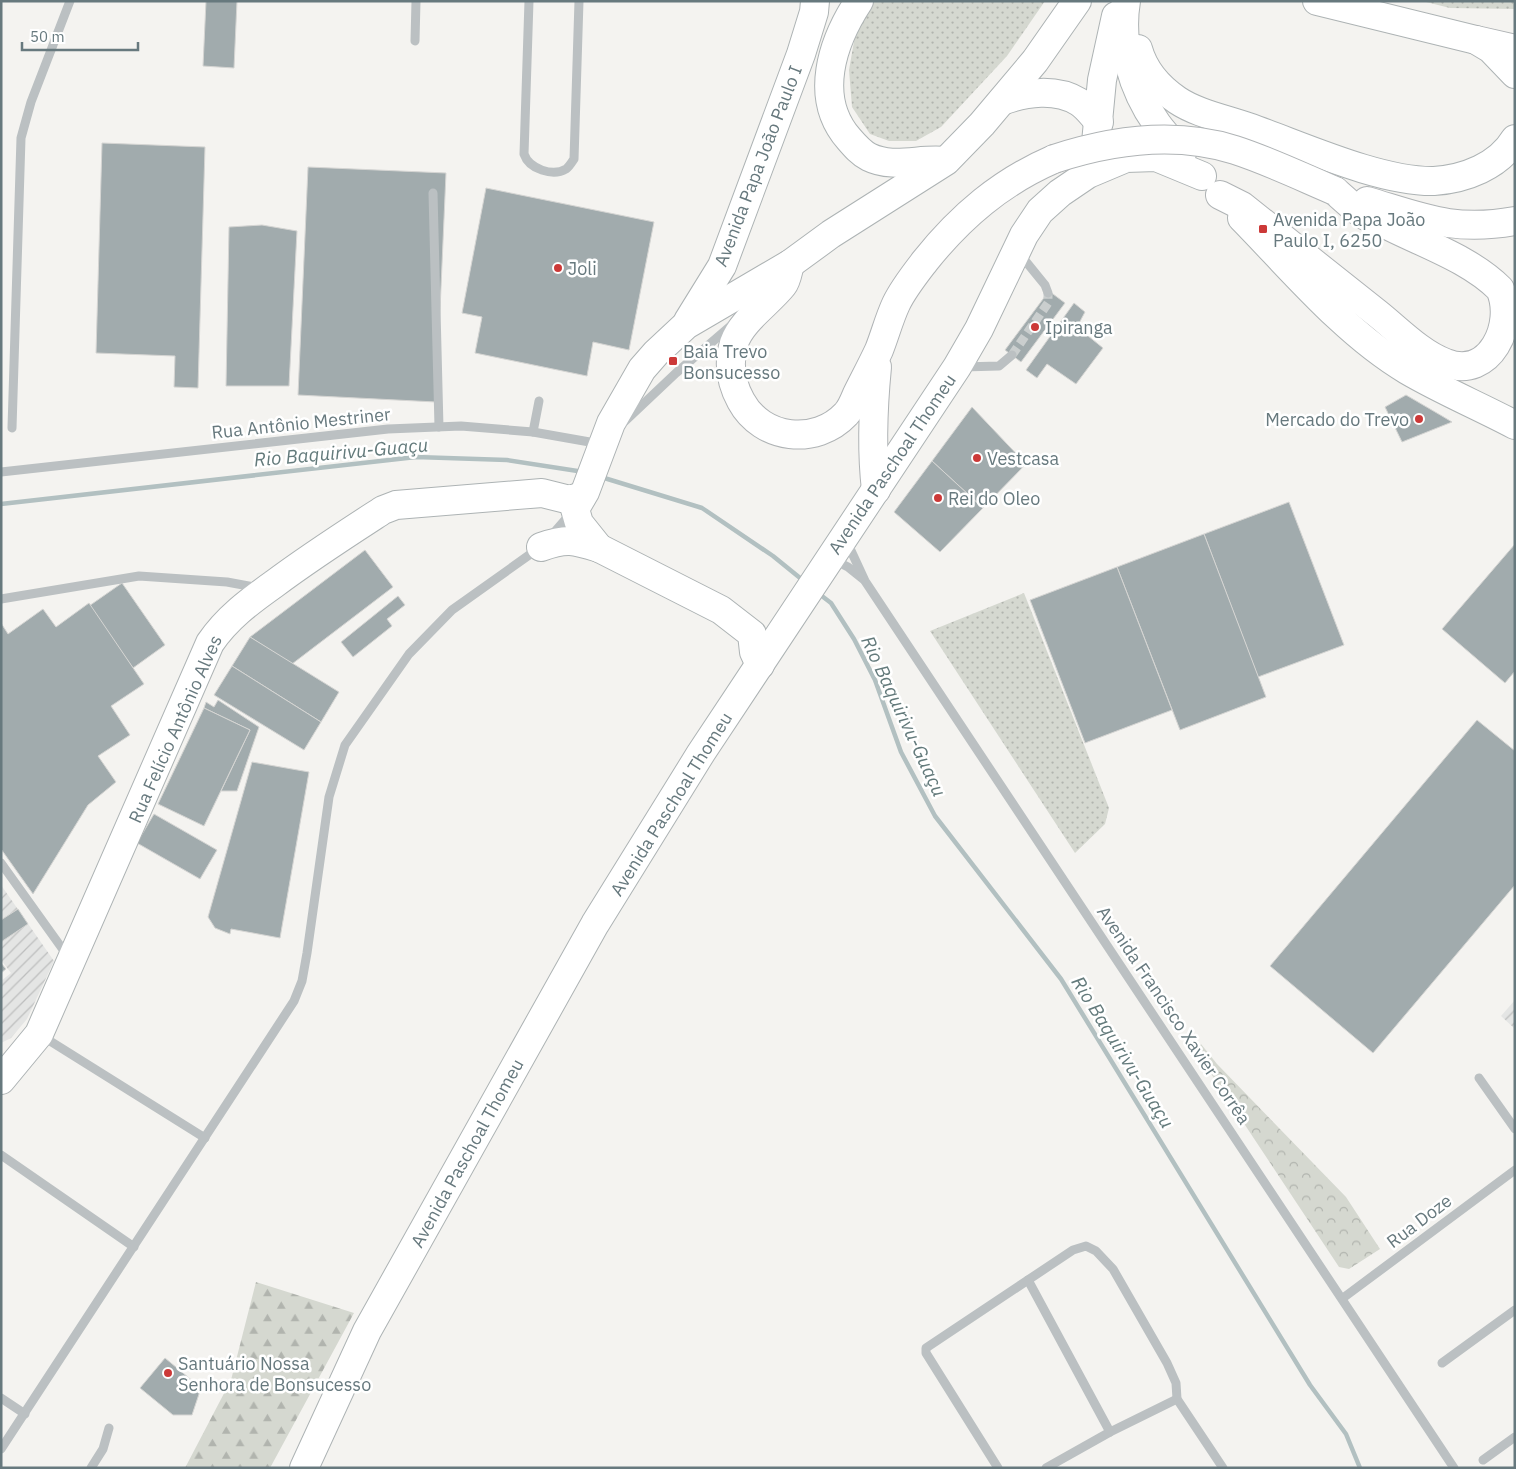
<svg xmlns="http://www.w3.org/2000/svg" width="1516" height="1469" font-family="'IBM Plex Sans',sans-serif">
	<style>
		.industrial { fill: url(#industrial-furrows) }
		.grass { fill: url(#grass-dots) }
		.forest { fill: url(#forest-firs) }
		.park { fill: url(#park-crowns) }
		.lines { fill: none; stroke-linecap: round; stroke-linejoin: round }
		.stream { stroke: #b2c0c1; stroke-width: 4.5 }
		.building { fill: #a1abad; stroke: #d5d5d3 }
		.minor-tunnel { stroke: #cacece; stroke-width: 9; stroke-dasharray: 9 4.5; stroke-linecap: butt }
		.major-casing { stroke: #adb3b4; stroke-width: 30 }
		.highway-casing { stroke: #afb3b5; stroke-width: 30 }
		.minor { stroke: #bbc0c2; stroke-width: 9 }
		.major { stroke: #fff; stroke-width: 28 }
		.highway { stroke: #fff; stroke-width: 28 }
		.highway-bridge-casing { stroke: #afb3b5; stroke-width: 30; stroke-linecap: butt }
		.highway-bridge { stroke: #fff; stroke-width: 28 }
		.poi-dot { fill: #cc3938; stroke: #fff; stroke-width: 2 }
		.labels { text-anchor: middle; dominant-baseline: central; stroke-width: 5; stroke-linejoin: round; paint-order: stroke }
		.street-label { font-size: 18px; fill: #67797e; stroke: #fff }
		.poi-label { font-size: 18px; fill: #67797e; stroke: #fff; text-anchor: start }
		.water-label { font-size: 19px; font-style: italic; fill: #637a7b; stroke: #fff }
	</style>
	<defs>
		<pattern id="industrial-furrows" width="10" height="10" patternUnits="userSpaceOnUse" patternTransform="scale(1.25)"><rect width="10" height="10" fill="#e4e5e4"/><path d="M-1 1l2-2M0 10L10 0M9 11l2-2" fill="none" stroke="#bdbebe"/></pattern>
		<pattern id="grass-dots" width="8" height="8" patternUnits="userSpaceOnUse" patternTransform="scale(1.25)"><rect width="8" height="8" fill="#d5d8d0"/><path d="M2 2h.1M6 6h.1" fill="none" stroke="#b1b4ae" stroke-width="1.8" stroke-linecap="round"/></pattern>
		<pattern id="forest-firs" width="22" height="20" patternUnits="userSpaceOnUse" patternTransform="scale(1.25)"><rect width="22" height="20" fill="#d5d8d0"/><path d="M5 1l3.5 6h-7zM16 11l3.5 6h-7z" fill="#b1b4ae"/></pattern>
		<pattern id="park-crowns" width="20" height="18" patternUnits="userSpaceOnUse" patternTransform="scale(1.25)"><rect width="20" height="18" fill="#d5d8d0"/><path d="M2 6a3 3 0 1 1 6 0M12 15a3 3 0 1 1 6 0" fill="none" stroke="#b1b4ae"/></pattern>
	</defs>
	<rect width="100%" height="100%" fill="#f4f3f0"/>
	<!-- industrial -->
	<g class="industrial">
		<polygon points="1,885 54,961 27,1019 11,1038 1,1043 1,981 11,973 1,960"/>
		<polygon points="1515,1000 1515,1029 1501,1016"/>
	</g>
	<!-- grass -->
	<g class="grass">
		<polygon points="873,1 1045,1 1007,56 941,127 916,141 889,141 870,134 852,107 849,70 856,30"/>
		<polygon points="1422,1 1515,1 1515,9 1450,8"/>
		<polygon points="1024,593 1109,808 1105,824 1075,853 930,631"/>
	</g>
	<!-- forest -->
	<polygon class="forest" points="256,1282 354,1313 270,1468 185,1468 231,1380"/>
	<!-- park -->
	<polygon class="park" points="1201,1044 1217,1064 1346,1197 1380,1249 1349,1269 1339,1267 1198,1054"/>
	<g class="lines">
		<!-- stream -->
		<g class="stream">
			<polyline points="601,477 702,508 773,556 805,582"/>
			<polyline points="1,504 416,457 507,460 584,472"/>
			<polyline points="818,593 831,603 854,639 875,680 901,752 935,816 1061,979 1310,1385 1346,1434 1360,1468"/>
		</g>
	</g>
	<!-- building -->
	<g class="building">
		<polygon points="206,1 237,1 234,68 203,66"/>
		<polygon points="102,143 205,147 198,388 174,387 175,356 96,353"/>
		<polygon points="308,167 446,173 436,402 298,395"/>
		<polygon points="486,188 654,222 629,350 593,342 587,376 475,353 482,317 462,313"/>
		<polygon points="262,225 297,231 289,386 226,386 229,227"/>
		<polygon points="1049,291 1065,303 1021,362 1005,350"/>
		<polygon points="1074,303 1085,312 1077,327 1103,348 1076,384 1047,364 1037,378 1026,370"/>
		<polygon points="1406,395 1442,416 1452,422 1402,442 1385,407"/>
		<polygon points="972,407 1026,464 983,508 932,461"/>
		<polygon points="932,461 983,508 940,552 894,512"/>
		<polygon points="1289,502 1344,645 1258,677 1204,534"/>
		<polygon points="1204,534 1266,697 1180,730 1117,567"/>
		<polygon points="1515,544 1515,671 1505,683 1442,629"/>
		<polygon points="365,550 393,587 292,664 250,637"/>
		<polygon points="1117,567 1172,710 1085,743 1030,600"/>
		<polygon points="122,583 165,645 133,668 89,606"/>
		<polygon points="398,596 405,605 387,619 392,626 353,657 341,642"/>
		<polygon points="89,603 144,684 111,706 130,735 98,756 116,782 88,805 33,894 1,849 1,623 8,634 43,609 56,627"/>
		<polygon points="250,637 339,692 321,722 232,666"/>
		<polygon points="232,666 321,722 304,750 214,695"/>
		<polygon points="218,700 259,727 237,791 221,791 250,730 204,708 206,702 214,707"/>
		<polygon points="204,708 250,730 204,826 158,804"/>
		<polygon points="1477,720 1515,751 1515,885 1373,1053 1270,966"/>
		<polygon points="252,762 309,772 280,938 231,929 230,934 215,928 208,917"/>
		<polygon points="154,814 217,850 200,879 137,843"/>
		<polygon points="18,909 28,924 1,942 1,920"/>
		<polygon points="1,963 6,969 1,973"/>
		<polygon points="165,1358 201,1388 192,1415 173,1415 140,1388"/>
	</g>
	<g class="lines">
		<!-- minor-tunnel -->
		<polyline class="minor-tunnel" points="1012,355 1048,303 1048,293"/>
		<defs>
			<g id="major">
				<path d="M859 1C832 42 813 98 849 139 855 146 861 153 869 157 893 169 920 158 945 161"/>
				<path d="M1126 1C1119 43 1132 89 1157 124 1164 134 1174 144 1182 153"/>
				<polyline points="1317,1 1476,40 1491,49 1515,74"/>
				<path d="M1138 49C1144 71 1158 87 1177 100 1196 113 1225 119 1248 127 1300 145 1379 182 1434 181 1465 179 1499 166 1515 139"/>
				<path d="M1002 101C1026 92 1056 88 1079 102 1087 107 1093 116 1099 122"/>
				<polyline points="1090,168 1095,153 1102,80 1116,16"/>
				<path d="M1242 218C1292 269 1345 333 1407 370 1441 390 1479 406 1515 425"/>
				<polyline points="688,321 722,266 801,54 814,12 815,1"/>
				<path d="M541 547C567 538 573 540 599 548"/>
				<polyline points="760,665 754,652 752,634 721,610 599,548 579,523 575,509 585,492 611,423 642,369 656,353 686,325 790,264 831,234 946,161 982,124 1035,61 1077,1"/>
				<path d="M1 1080 39 1034 210 643C227 618 250 601 274 584 310 557 346 534 383 510L396 505 542 493 570 500 582 496"/>
				<polyline points="304,1468 367,1331 595,924 701,753 957,367 979,329 1024,235 1040,211 1060,193 1088,174 1126,158 1156,157 1202,176"/>
			</g>
			<g id="highway">
				<polyline points="1476,40 1515,49"/>
				<path d="M1220 195 1242 206C1287 242 1333 278 1378 314 1398 330 1421 354 1446 363 1490 380 1516 324 1500 289 1471 260 1427 245 1391 227 1381 223 1370 219 1361 213 1351 206 1343 198 1335 191"/>
				<path d="M1367 201C1424 218 1454 232 1515 221"/>
				<path d="M790 264C788 271 787 280 783 285 768 304 742 320 734 343 728 363 731 383 741 401 762 440 816 446 846 414 851 409 854 401 857 394 864 380 872 365 879 350 885 335 889 319 896 304 903 289 915 274 925 261 961 216 1001 182 1054 159"/>
				<path d="M876 490C871 448 873 408 877 367"/>
			</g>
		</defs>
		<!-- major casing -->
		<use href="#major" class="major-casing"/>
		<!-- highway casing -->
		<use href="#highway" class="highway-casing"/>
		<!-- minor -->
		<g class="minor">
			<path d="M529 1 524 154C529 169 553 177 566 169 569 167 572 162 574 159L579 1"/>
			<polyline points="415,41 416,1"/>
			<polyline points="433,193 439,427"/>
			<polyline points="1019,253 1045,285 1048,293"/>
			<polyline points="962,367 999,366 1012,355"/>
			<polyline points="622,424 676,373 733,324"/>
			<polyline points="12,428 21,138 31,102 70,1"/>
			<polyline points="533,432 539,401"/>
			<polyline points="1,472 388,429 461,426 533,432 601,444"/>
			<polyline points="552,535 571,513"/>
			<polyline points="847,542 865,581 1454,1468"/>
			<polyline points="832,559 848,567 863,579"/>
			<polyline points="1,599 139,576 227,582 259,588"/>
			<polyline points="1,863 69,958"/>
			<polyline points="42,1036 205,1138"/>
			<polyline points="1479,1078 1515,1129"/>
			<polyline points="1,1155 134,1247"/>
			<polyline points="1028,1280 1110,1432"/>
			<polyline points="1343,1298 1515,1170"/>
			<polyline points="1442,1363 1515,1310"/>
			<polyline points="1,1398 25,1414"/>
			<polyline points="1,1449 294,1001 302,981 307,953 329,797 345,745 409,654 452,610 539,548"/>
			<polyline points="1483,1460 1515,1437"/>
			<polyline points="91,1468 103,1449 109,1428"/>
			<polyline points="998,1468 926,1353 926,1348 1073,1250 1086,1246 1096,1251 1113,1269 1167,1363 1176,1383 1177,1399 1223,1468"/>
			<polyline points="1046,1468 1110,1432 1177,1399"/>
		</g>
		<!-- major -->
		<use href="#major" class="major"/>
		<!-- highway -->
		<use href="#highway" class="highway"/>
		<defs>
			<path id="highway-bridge" d="M1054 159C1112 140 1175 131 1235 150 1269 161 1302 177 1335 191"/>
		</defs>
		<!-- highway-bridge casing -->
		<use href="#highway-bridge" class="highway-bridge-casing"/>
		<!-- highway-bridge -->
		<use href="#highway-bridge" class="highway-bridge"/>
	</g>
	<!-- markers -->
	<g class="poi-dot">
		<rect x="1258" y="224" width="10" height="10" rx="2.5"/>
		<circle cx="558" cy="268" r="5"/>
		<circle cx="1035" cy="327" r="5"/>
		<rect x="668" y="356" width="10" height="10" rx="2.5"/>
		<circle cx="1419" cy="419" r="5"/>
		<circle cx="977" cy="458" r="5"/>
		<circle cx="938" cy="498" r="5"/>
		<circle cx="168" cy="1373" r="5"/>
	</g>
	<g class="labels">
		<!-- street labels -->
		<g class="street-label">
			<text transform="translate(758 166) rotate(-69)">Avenida Papa João Paulo I</text>
			<text transform="translate(301 423) rotate(-6)">Rua Antônio Mestriner</text>
			<text transform="translate(892 464) rotate(-56)">Avenida Paschoal Thomeu</text>
			<text transform="translate(175 729) rotate(-66)">Rua Felício Antônio Alves</text>
			<text transform="translate(671 804) rotate(-58)">Avenida Paschoal Thomeu</text>
			<text transform="translate(1174 1015) rotate(56)">Avenida Francisco Xavier Corrêa</text>
			<text transform="translate(467 1153) rotate(-61)">Avenida Paschoal Thomeu</text>
			<text transform="translate(1419 1221) rotate(-37)">Rua Doze</text>
		</g>
		<!-- poi labels -->
		<g class="poi-label">
			<text x="1273" y="219">Avenida Papa João<tspan x="1273" dy="21">Paulo I, 6250</tspan></text>
			<text x="568" y="268">Joli</text>
			<text x="1045" y="327">Ipiranga</text>
			<text x="683" y="351">Baia Trevo<tspan x="683" dy="21">Bonsucesso</tspan></text>
			<text x="1409" y="419" text-anchor="end">Mercado do Trevo</text>
			<text x="987" y="458">Vestcasa</text>
			<text x="948" y="498">Rei do Oleo</text>
			<text x="178" y="1363">Santuário Nossa<tspan x="178" dy="21">Senhora de Bonsucesso</tspan></text>
		</g>
		<!-- water labels -->
		<g class="water-label">
			<text transform="translate(341 452) rotate(-5)">Rio Baquirivu-Guaçu</text>
			<text transform="translate(904 716) rotate(65)">Rio Baquirivu-Guaçu</text>
			<text transform="translate(1123 1052) rotate(58)">Rio Baquirivu-Guaçu</text>
		</g>
	</g>
	<!-- border -->
	<rect width="1516" height="1469" fill="none" stroke="#67797e" stroke-width="5"/>
	<!-- scale -->
	<path d="M22 42v8h116v-8" fill="none" stroke="#67797e" stroke-width="2.5"/>
	<text x="30" y="42" font-size="15" fill="#67797e" stroke="#ffffff" stroke-width="4" paint-order="stroke">50 m</text>
</svg>
